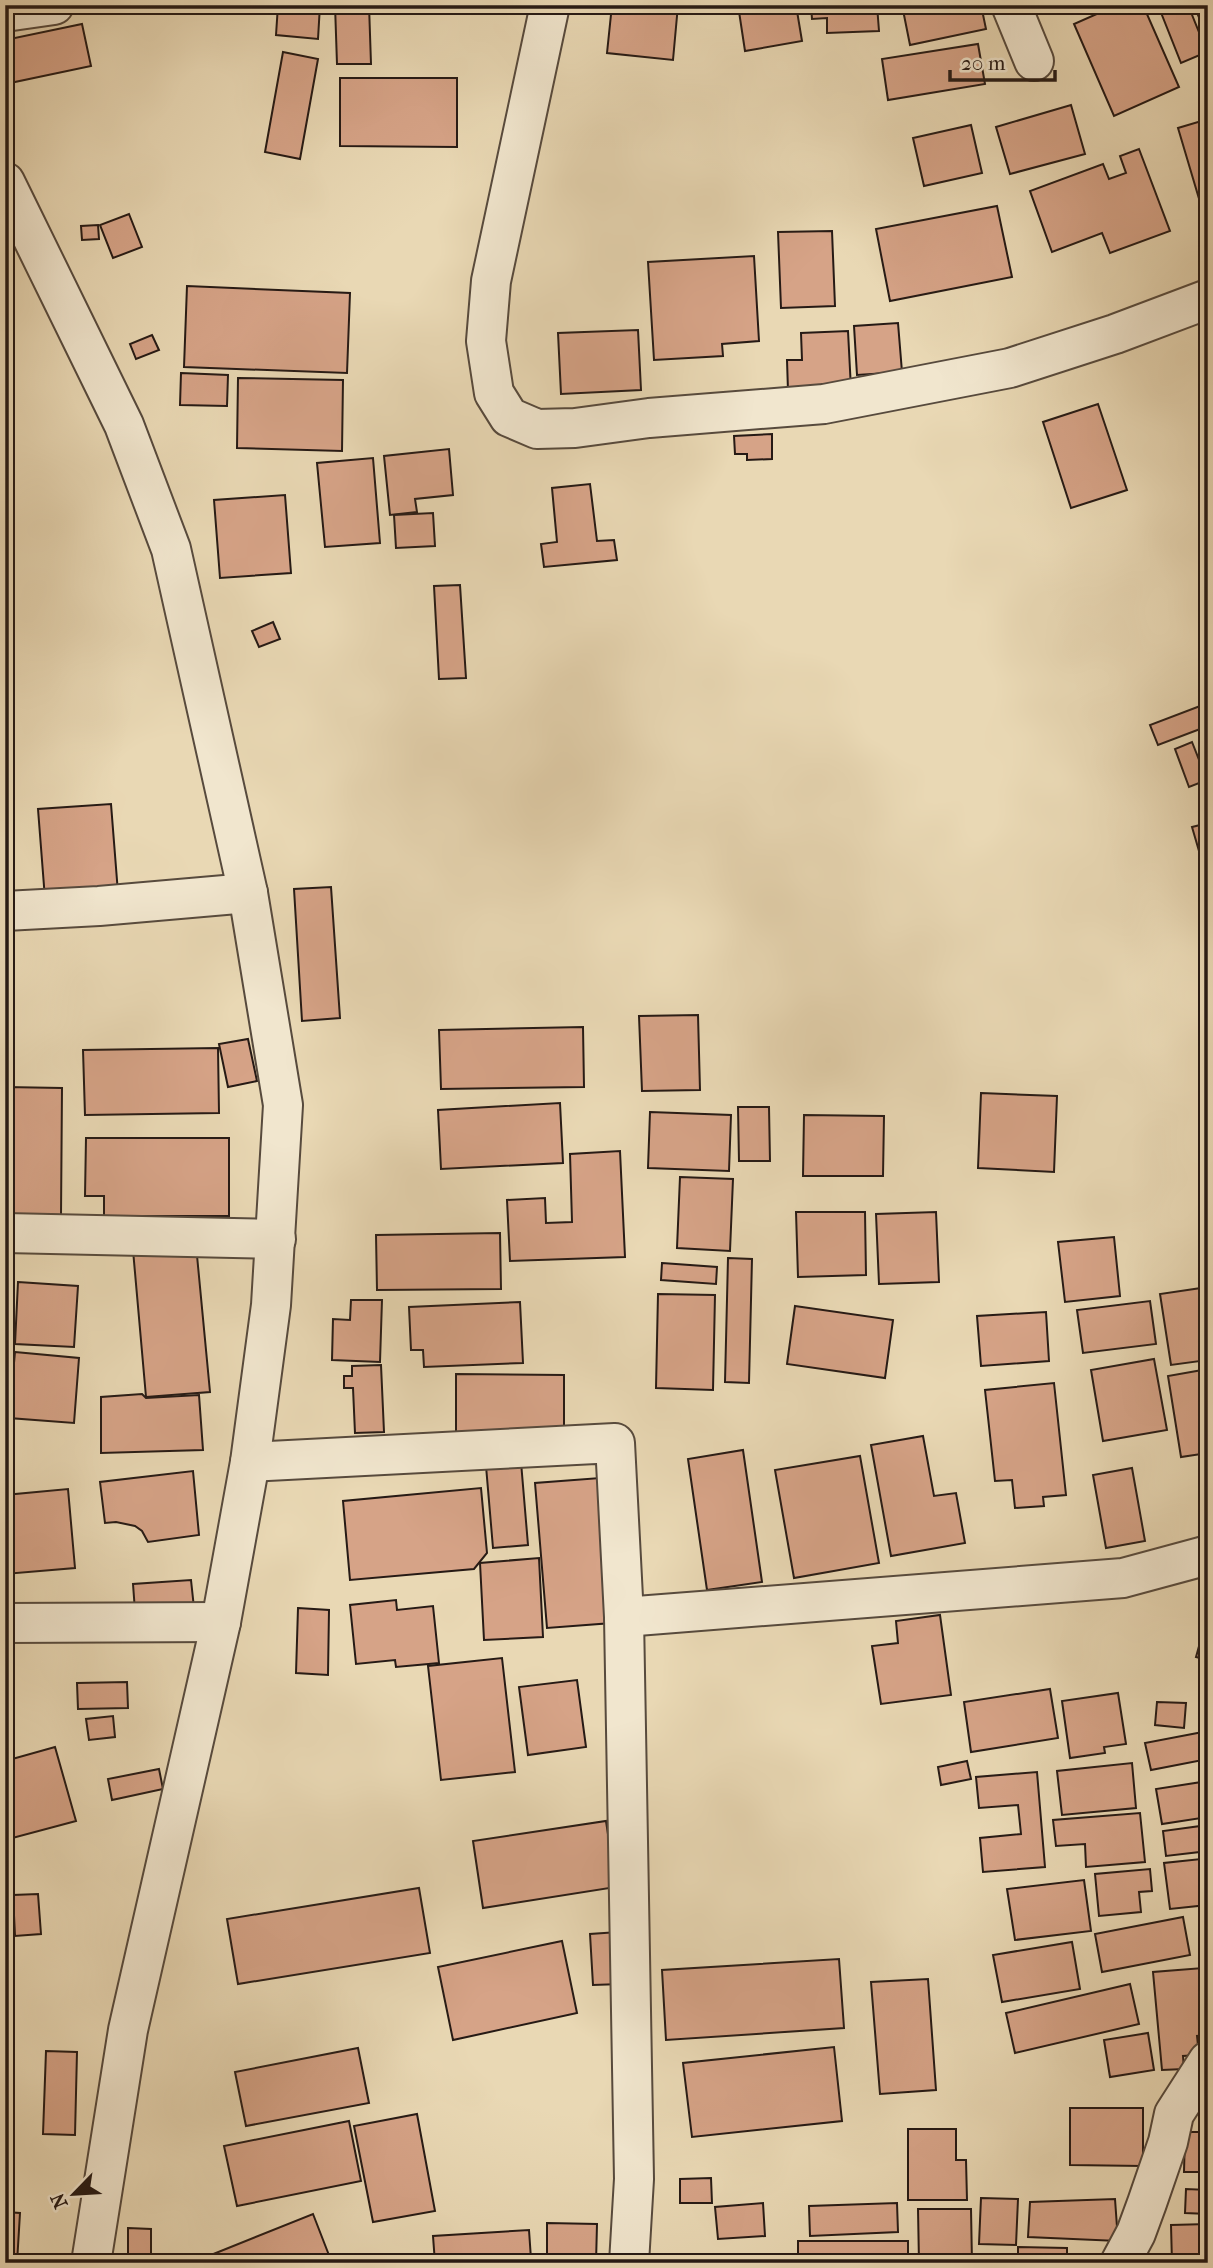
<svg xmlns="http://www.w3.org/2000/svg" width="1213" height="2268" font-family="'IM FELL French Canon',serif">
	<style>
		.building { fill: #d6a387; stroke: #261a15; stroke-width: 2 }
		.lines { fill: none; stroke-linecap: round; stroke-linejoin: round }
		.minor-casing { stroke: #574a3d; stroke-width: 42 }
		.minor { stroke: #f1e6ce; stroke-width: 38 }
	</style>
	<rect width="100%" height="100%" fill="#e9d8b4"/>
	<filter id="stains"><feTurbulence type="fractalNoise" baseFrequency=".00286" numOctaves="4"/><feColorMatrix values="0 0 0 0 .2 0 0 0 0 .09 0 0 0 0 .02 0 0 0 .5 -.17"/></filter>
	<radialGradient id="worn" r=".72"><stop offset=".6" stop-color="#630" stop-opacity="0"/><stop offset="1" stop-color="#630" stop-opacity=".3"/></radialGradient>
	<!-- building -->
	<g class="building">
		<polygon points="278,5 320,5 318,39 276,35"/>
		<polygon points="335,5 369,5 371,64 337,64"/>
		<polygon points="612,5 678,5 673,60 607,53"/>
		<polygon points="738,5 796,5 802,41 745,51"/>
		<polygon points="811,5 877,5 879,31 827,33 827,18 812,19"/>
		<polygon points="902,5 981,5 986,29 910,45"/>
		<polygon points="1117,5 1143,5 1179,87 1114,116 1074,24"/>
		<polygon points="1158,5 1188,5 1207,52 1181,63"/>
		<polygon points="1194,5 1208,5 1208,40"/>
		<polygon points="82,24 91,66 10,83 5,62 5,40"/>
		<polygon points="978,44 985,84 888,100 882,59"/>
		<polygon points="283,52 318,59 300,159 265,152"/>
		<polygon points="340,78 457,78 457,147 340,146"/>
		<polygon points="1071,105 1085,154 1010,174 996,127"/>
		<polygon points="1208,119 1208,229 1178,128"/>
		<polygon points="971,125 982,173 924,186 913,138"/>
		<polygon points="1139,149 1170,231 1110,253 1102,233 1052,252 1030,191 1103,164 1109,179 1126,173 1120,156"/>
		<polygon points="997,206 1012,277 890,301 876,229"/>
		<polygon points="129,214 142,247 113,258 100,225"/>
		<polygon points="98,225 99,239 82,240 81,226"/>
		<polygon points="832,231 835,306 781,308 778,232"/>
		<polygon points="754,256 759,341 722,344 723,356 654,360 648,262"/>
		<polygon points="187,286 350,293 347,373 184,367"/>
		<polygon points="898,323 902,372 857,375 854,326"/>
		<polygon points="638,330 641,390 561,394 558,333"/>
		<polygon points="848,331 851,389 788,391 787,360 802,360 801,333"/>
		<polygon points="152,335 159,350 136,359 130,344"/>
		<polygon points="181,373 228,375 227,406 180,405"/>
		<polygon points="238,378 343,380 342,451 237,448"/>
		<polygon points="1098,404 1127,490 1071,508 1043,422"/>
		<polygon points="772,434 772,459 747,460 747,454 735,454 734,436"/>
		<polygon points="449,449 453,495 415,499 417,512 390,515 384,456"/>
		<polygon points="373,458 380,543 325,547 317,463"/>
		<polygon points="590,484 597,541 614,540 617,560 544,567 541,544 557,542 552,488"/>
		<polygon points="285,495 291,573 220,578 214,500"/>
		<polygon points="433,513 435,546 396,548 394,515"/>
		<polygon points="460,585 466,678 439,679 434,586"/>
		<polygon points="273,622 280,639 259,647 252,631"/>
		<polygon points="1208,703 1208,726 1158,745 1150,725"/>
		<polygon points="1192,742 1207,780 1189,787 1175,749"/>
		<polygon points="111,804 118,893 45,899 38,809"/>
		<polygon points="1208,823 1208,875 1206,875 1192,827"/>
		<polygon points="331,887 340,1018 302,1021 294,889"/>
		<polygon points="698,1015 700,1090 642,1091 639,1016"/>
		<polygon points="583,1027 584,1087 441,1089 439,1030"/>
		<polygon points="248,1039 257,1081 228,1087 219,1044"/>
		<polygon points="218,1048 219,1113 85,1115 83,1050"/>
		<polygon points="5,1087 62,1088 61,1215 5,1214"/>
		<polygon points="981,1093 1057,1096 1054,1172 978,1168"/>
		<polygon points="560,1103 563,1163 441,1169 438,1110"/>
		<polygon points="738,1107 769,1107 770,1161 739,1161"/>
		<polygon points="650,1112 731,1115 729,1171 648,1168"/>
		<polygon points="804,1115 884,1116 883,1176 803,1176"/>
		<polygon points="86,1138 229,1138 229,1216 104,1216 104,1196 85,1196"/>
		<polygon points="620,1151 625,1257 510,1261 507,1200 545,1198 546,1223 572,1222 570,1154"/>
		<polygon points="680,1177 733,1179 730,1251 677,1248"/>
		<polygon points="796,1212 865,1212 866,1275 798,1277"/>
		<polygon points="936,1212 939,1282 879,1284 876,1214"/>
		<polygon points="500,1233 501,1289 377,1290 376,1235"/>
		<polygon points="1114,1237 1120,1296 1065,1302 1058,1242"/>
		<polygon points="196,1245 210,1392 146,1397 133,1250"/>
		<polygon points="728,1258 752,1259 749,1383 725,1382"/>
		<polygon points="662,1263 717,1267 716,1284 661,1280"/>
		<polygon points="18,1282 78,1286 74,1347 15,1344"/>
		<polygon points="1208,1287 1208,1360 1171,1365 1160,1294"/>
		<polygon points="658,1294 715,1295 713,1390 656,1388"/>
		<polygon points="351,1300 382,1300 380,1362 332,1360 333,1319 350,1320"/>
		<polygon points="1150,1301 1156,1344 1083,1353 1077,1310"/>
		<polygon points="520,1302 523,1363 424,1367 423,1350 411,1350 409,1307"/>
		<polygon points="795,1306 893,1320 885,1378 787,1364"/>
		<polygon points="1046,1312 1049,1361 981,1366 977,1316"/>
		<polygon points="15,1352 79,1358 74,1423 9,1418"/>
		<polygon points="1154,1359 1167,1430 1103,1441 1091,1370"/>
		<polygon points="381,1365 384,1432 355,1433 353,1388 344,1388 344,1376 352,1376 352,1366"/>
		<polygon points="1208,1369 1208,1453 1181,1457 1168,1376"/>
		<polygon points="456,1374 564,1375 564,1434 456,1433"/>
		<polygon points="1054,1383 1066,1495 1043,1497 1044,1506 1015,1508 1012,1480 995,1481 985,1390"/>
		<polygon points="142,1394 146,1398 199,1395 203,1450 101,1453 101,1397"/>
		<polygon points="923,1436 934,1496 956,1493 965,1543 891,1556 871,1445"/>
		<polygon points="743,1450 762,1582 707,1590 688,1459"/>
		<polygon points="860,1456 879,1563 794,1578 775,1470"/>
		<polygon points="521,1462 528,1545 493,1548 486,1466"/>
		<polygon points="1132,1468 1145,1541 1106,1548 1093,1475"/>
		<polygon points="193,1471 199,1535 148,1542 142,1531 135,1526 116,1522 105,1523 100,1482"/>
		<polygon points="600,1478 612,1623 547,1628 535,1483"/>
		<polygon points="481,1488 487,1553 474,1569 350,1580 343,1501"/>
		<polygon points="68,1489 75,1568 5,1574 5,1495"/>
		<polygon points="539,1558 543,1637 484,1640 480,1563"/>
		<polygon points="191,1580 194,1608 135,1611 133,1584"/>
		<polygon points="396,1600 397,1610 433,1606 439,1663 396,1667 395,1660 356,1664 350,1605"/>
		<polygon points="298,1608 329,1610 328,1675 296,1673"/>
		<polygon points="940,1615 951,1695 881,1704 872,1646 898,1643 896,1621"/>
		<polygon points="1201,1639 1208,1641 1208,1660 1196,1657"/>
		<polygon points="502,1658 515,1772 441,1780 428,1666"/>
		<polygon points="577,1680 586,1747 528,1755 519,1687"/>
		<polygon points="127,1682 128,1708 78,1709 77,1683"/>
		<polygon points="1050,1689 1058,1738 971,1752 964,1702"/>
		<polygon points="1118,1693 1126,1744 1104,1747 1105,1753 1070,1758 1062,1701"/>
		<polygon points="1157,1702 1186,1703 1184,1728 1155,1725"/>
		<polygon points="113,1716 115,1737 89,1740 86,1719"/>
		<polygon points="1208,1731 1208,1759 1151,1770 1145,1743"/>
		<polygon points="55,1747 76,1821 5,1840 5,1761"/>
		<polygon points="967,1761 971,1779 941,1785 938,1767"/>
		<polygon points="1132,1763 1136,1808 1062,1815 1057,1771"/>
		<polygon points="159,1769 163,1789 112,1800 108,1779"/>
		<polygon points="1037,1772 1045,1867 983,1872 980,1838 1021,1834 1018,1805 979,1808 976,1777"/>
		<polygon points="1208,1781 1208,1817 1162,1824 1156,1789"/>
		<polygon points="1140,1813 1145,1862 1086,1867 1085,1844 1056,1846 1053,1820"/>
		<polygon points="606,1821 616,1887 483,1908 473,1841"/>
		<polygon points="1208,1825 1208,1851 1166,1856 1163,1831"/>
		<polygon points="1201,1859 1207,1905 1170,1909 1164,1863"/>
		<polygon points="1150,1869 1152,1891 1139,1892 1141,1912 1099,1916 1095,1874"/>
		<polygon points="1084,1880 1091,1931 1015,1940 1007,1889"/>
		<polygon points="419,1888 430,1953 238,1984 227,1919"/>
		<polygon points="38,1894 41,1934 15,1936 13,1895"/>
		<polygon points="1183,1917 1190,1955 1102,1972 1095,1934"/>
		<polygon points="618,1932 621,1984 593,1985 590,1934"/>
		<polygon points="562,1941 577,2013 453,2040 438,1967"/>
		<polygon points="1072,1942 1080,1989 1002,2002 993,1955"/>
		<polygon points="839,1959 844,2028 666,2040 662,1970"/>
		<polygon points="1203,1968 1208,2035 1197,2036 1199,2055 1183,2056 1184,2069 1162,2070 1153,1972"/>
		<polygon points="928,1979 936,2090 880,2094 871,1982"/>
		<polygon points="1130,1984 1139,2024 1015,2053 1006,2013"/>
		<polygon points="1148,2033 1154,2070 1110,2077 1104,2040"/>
		<polygon points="834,2047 842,2121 692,2137 683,2063"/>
		<polygon points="358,2048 369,2103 246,2126 235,2072"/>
		<polygon points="46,2051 77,2052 75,2135 43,2134"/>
		<polygon points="1070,2108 1143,2108 1143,2166 1070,2165"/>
		<polygon points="417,2114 435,2211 373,2222 354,2126"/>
		<polygon points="349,2121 361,2181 237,2206 224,2146"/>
		<polygon points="908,2129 956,2129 956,2160 966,2160 967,2200 908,2200"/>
		<polygon points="1185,2132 1208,2132 1208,2172 1184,2172"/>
		<polygon points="711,2178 712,2203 680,2203 680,2179"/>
		<polygon points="1208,2180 1208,2214 1185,2213 1186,2189 1208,2190"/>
		<polygon points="981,2198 1018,2199 1016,2245 979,2244"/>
		<polygon points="1115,2199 1118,2241 1028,2237 1030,2202"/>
		<polygon points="763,2203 765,2236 718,2239 715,2207"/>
		<polygon points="897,2203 898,2232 810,2236 809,2206"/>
		<polygon points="918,2209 971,2209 972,2263 919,2263"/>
		<polygon points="5,2212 20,2213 17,2263 5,2263"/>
		<polygon points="313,2214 332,2263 191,2263"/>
		<polygon points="547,2223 597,2224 596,2263 547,2263"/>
		<polygon points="1208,2224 1208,2263 1172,2263 1171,2225"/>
		<polygon points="128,2228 151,2229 151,2263 128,2263"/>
		<polygon points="529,2230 531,2259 538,2259 538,2263 435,2263 433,2236"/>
		<rect x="798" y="2241" width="110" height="22"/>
		<polygon points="1018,2247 1067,2248 1067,2263 1018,2263"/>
	</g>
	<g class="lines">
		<defs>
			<g id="minor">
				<polyline points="550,5 491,281 486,341 494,393 509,417 537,429 575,428 649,418 824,404 1010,368 1115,334 1208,299"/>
				<polyline points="1011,5 1034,61"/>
				<polyline points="5,12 54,5"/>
				<polyline points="5,182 124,425 171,549 248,893 283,1105 271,1305 250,1462 221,1622 128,2030 91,2263"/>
				<polyline points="5,911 99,906 248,893"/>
				<polyline points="5,1233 276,1239"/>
				<polyline points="250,1462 615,1443 624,1617 634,2179 629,2263"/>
				<polyline points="624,1617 1123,1578 1208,1555"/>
				<polyline points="5,1623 221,1622"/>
				<polyline points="1120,2263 1136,2233 1147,2203 1168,2142 1174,2114 1208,2061"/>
			</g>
		</defs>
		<!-- minor casing -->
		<use href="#minor" class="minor-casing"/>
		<!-- minor -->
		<use href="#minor" class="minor"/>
	</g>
	<!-- margin -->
	<rect width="1213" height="2268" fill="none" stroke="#e9d8b4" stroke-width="28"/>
	<rect x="7" y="7" width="1199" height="2254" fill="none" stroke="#261a15" stroke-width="3.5"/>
	<rect x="14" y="14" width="1185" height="2240" fill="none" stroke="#261a15" stroke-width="2"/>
	<!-- north arrow -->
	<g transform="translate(74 2194) rotate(245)" stroke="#f1e6ce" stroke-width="5" paint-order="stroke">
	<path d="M0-5L12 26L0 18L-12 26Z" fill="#261a15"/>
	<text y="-10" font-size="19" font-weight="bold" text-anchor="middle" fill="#261a15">N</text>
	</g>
	<!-- scale -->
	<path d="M950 70v10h105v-10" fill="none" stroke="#261a15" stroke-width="3.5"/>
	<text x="961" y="70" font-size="21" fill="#261a15" stroke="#f1e6ce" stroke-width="5" paint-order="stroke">20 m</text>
	<rect width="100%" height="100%" filter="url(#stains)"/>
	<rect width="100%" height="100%" fill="url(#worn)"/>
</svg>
